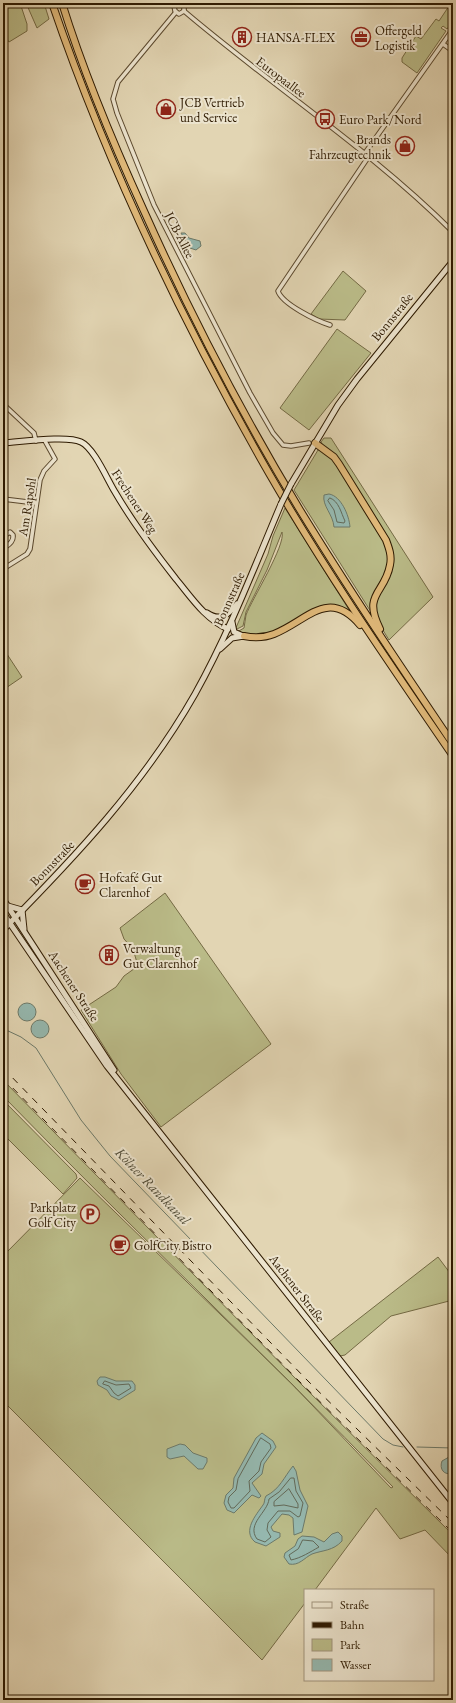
<svg xmlns="http://www.w3.org/2000/svg" width="456" height="1703" font-family="'EB Garamond',serif">
	<style>
		.green { fill: #babb88; stroke: #746a44 }
		.water { fill: #95b8af; stroke: #6c7969 }
		.lines { fill: none; stroke-linecap: round; stroke-linejoin: round }
		.shore { stroke: #626958; stroke-width: 1 }
		.stream { stroke: #6c7969; stroke-width: 1 }
		.street-casing { stroke: #5b492e; stroke-width: 5.5 }
		.secondary-casing { stroke: #2e1a01; stroke-width: 7 }
		.highway-casing { stroke: #2e1a01; stroke-width: 8 }
		.street { stroke: #ece4ce; stroke-width: 3.5 }
		.secondary { stroke: #ece4ce; stroke-width: 5 }
		.highway { stroke: #e1ba7a; stroke-width: 6 }
		.rail { stroke: #2e1a01; stroke-width: 1; stroke-dasharray: 7 7; stroke-linecap: butt }
		.secondary-bridge-casing { stroke: #2e1a01; stroke-width: 7; stroke-linecap: butt }
		.secondary-bridge { stroke: #ece4ce; stroke-width: 5 }
		.labels { text-anchor: middle; dominant-baseline: central; stroke-width: 4; stroke-linejoin: round; paint-order: stroke }
		.poi-label { font-size: 13px; fill: #2e1a01; stroke: #ece4ce; text-anchor: start }
		.street-label { font-size: 13px; fill: #2e1a01; stroke: #ece4ce }
		.water-label { font-size: 14px; font-style: italic; fill: #4d4935; stroke: #ece4ce }
	</style>
	<rect width="100%" height="100%" fill="#e2d5b3"/>
	<filter id="stains"><feTurbulence type="fractalNoise" baseFrequency=".005" numOctaves="4"/><feColorMatrix values="0 0 0 0 .2 0 0 0 0 .09 0 0 0 0 .02 0 0 0 .5 -.17"/></filter>
	<radialGradient id="worn" r=".72"><stop offset=".6" stop-color="#630" stop-opacity="0"/><stop offset="1" stop-color="#630" stop-opacity=".3"/></radialGradient>
	<!-- green -->
	<g class="green">
		<polygon points="3,3 20,3 27,24 27,31 9,42 3,33"/>
		<polygon points="26,3 44,3 49,19 37,28"/>
		<polygon points="451,3 453,3 453,21 447,29 443,26 441,28 446,31 417,73 402,62 402,58 416,36 421,39 436,19 439,21"/>
		<polygon points="343,271 366,291 345,320 319,319 311,314"/>
		<polygon points="337,329 371,353 309,430 280,408"/>
		<polygon points="324,438 331,438 433,597 389,640 378,622 375,604 389,574 388,538 322,444 321,442"/>
		<polygon points="318,450 321,450 334,461 384,538 389,553 386,571 374,593 371,612 294,490"/>
		<path d="M285 508 351 613 321 606 312 610 277 631 255 636 237 632 244 628C245 624 245 619 246 615 252 599 286 545 282 532L267 570 246 612 243 626 235 630 268 554 273 536Z"/>
		<polygon points="3,648 22,677 3,690"/>
		<polygon points="165,893 271,1044 161,1127 121,1074 81,1010 116,987 124,976 138,966 133,949 124,939 120,928"/>
		<path d="M3 1080 296 1379 453 1535V1559L425 1530 400 1539 376 1508 315 1590H305V1603L262 1660 3 1401V1256L80 1178 292 1384 391 1488 393 1487C265 1354 131 1228 3 1096Z"/>
		<polygon points="3,1100 76,1174 77,1178 63,1194 3,1134"/>
		<polygon points="438,1257 453,1277 453,1300 391,1316 345,1355 340,1356 329,1342"/>
	</g>
	<!-- water -->
	<g class="water">
		<polygon points="181,233 185,233 189,238 200,241 201,246 196,250 190,248"/>
		<path d="M329 494C341 496 349 515 350 527H334C333 514 322 506 324 495Z"/>
		<circle cx="27" cy="1012" r="9"/>
		<circle cx="40" cy="1029" r="9"/>
		<polygon points="100,1377 105,1377 116,1381 132,1381 135,1385 135,1390 119,1400 111,1396 107,1390 98,1385 97,1381"/>
		<polygon points="262,1433 273,1441 276,1447 264,1464 262,1474 252,1483 261,1496 259,1498 252,1495 234,1513 227,1510 224,1503 226,1495 233,1488 234,1478 256,1438"/>
		<polygon points="180,1444 185,1445 193,1453 207,1458 207,1462 203,1469 198,1469 184,1456 170,1459 167,1457 167,1449"/>
		<path d="M449 1457 453 1459V1473C444 1476 439 1469 442 1461Z"/>
		<path d="M293 1466 296 1471 300 1490 308 1506 302 1532 294 1535 293 1518 289 1515 282 1514 271 1527 273 1531 280 1533V1537L266 1546 255 1542C242 1531 256 1515 263 1505 265 1503 264 1499 266 1496 280 1489 284 1477 293 1466Z"/>
		<path d="M338 1532 342 1536V1541C333 1551 323 1550 312 1554 304 1558 299 1566 289 1564L284 1557 285 1553 295 1546 298 1539 302 1536 314 1537 324 1542 332 1534Z"/>
	</g>
	<g class="lines">
		<!-- shore -->
		<g class="shore">
			<path d="M330 498C339 501 341 513 345 521L344 523 337 522 334 510 328 501Z"/>
			<polygon points="105,1381 116,1385 129,1384 131,1388 118,1396 114,1393 109,1386 103,1384"/>
			<polygon points="261,1438 270,1444 271,1448 261,1462 259,1471 249,1481 250,1491 234,1508 231,1508 228,1502 229,1497 236,1490 238,1479"/>
			<path d="M291 1478H294L296 1491 303 1503 300 1516 298 1517 290 1511H278L268 1523 267 1530 271 1537 265 1542 257 1539C246 1524 268 1512 269 1499L279 1492Z"/>
			<polygon points="289,1489 298,1504 298,1508 284,1505 274,1506 274,1502"/>
			<path d="M303 1540 313 1541 319 1547C310 1552 301 1558 291 1560L289 1555 298 1549Z"/>
		</g>
		<!-- stream -->
		<g class="stream">
			<polyline points="4,1029 21,1037 36,1048 81,1120 110,1156 383,1439 393,1445 403,1447"/>
			<polyline points="417,1447 453,1448"/>
		</g>
		<defs>
			<g id="street">
				<polyline points="178,3 174,6 175,11 179,14 184,11"/>
				<polyline points="181,3 184,6 184,11"/>
				<polyline points="286,3 292,4"/>
				<path d="M184 11C272 86 371 150 453 232"/>
				<polyline points="176,12 118,82 113,99 117,113 154,205 250,393 273,433 283,445 291,446 309,443"/>
				<polyline points="443,44 453,51"/>
				<polyline points="365,153 453,29"/>
				<path d="M330 325C317 321 282 304 278 291L369 156"/>
				<polyline points="3,404 34,433 36,441"/>
				<polyline points="3,499 36,503"/>
				<path d="M3 549C8 545 14 542 13 535L10 532 4 536 5 547"/>
				<polyline points="3,569 27,554 30,549 40,480 44,471 55,459 45,441"/>
			</g>
			<g id="secondary">
				<path d="M3 443C21 442 67 435 81 442 94 448 107 479 115 492 133 523 154 551 176 579 191 597 205 619 228 629"/>
				<polyline points="291,484 338,405 357,379 453,261"/>
				<path d="M207 613C220 622 228 615 237 604"/>
				<polyline points="232,622 234,632 243,636"/>
				<polyline points="220,649 232,638 244,636"/>
				<polyline points="3,899 114,1070"/>
				<polyline points="8,906 22,910"/>
				<polyline points="22,910 24,929"/>
				<polyline points="3,913 107,1066 453,1503"/>
				<path d="M3 930C75 857 144 784 195 694 229 633 254 568 281 504"/>
			</g>
			<g id="highway">
				<path d="M52 3C108 167 184 325 270 475 326 572 390 664 453 756"/>
				<path d="M62 3C84 74 113 143 144 211 190 314 242 414 300 510 349 590 401 667 453 744"/>
				<path d="M315 443 334 457 339 464 386 540C389 548 392 556 390 565 385 594 362 593 380 629"/>
				<path d="M244 636C254 638 264 638 274 634 307 621 328 587 360 625"/>
			</g>
		</defs>
		<!-- street casing -->
		<use href="#street" class="street-casing"/>
		<!-- secondary casing -->
		<use href="#secondary" class="secondary-casing"/>
		<!-- highway casing -->
		<use href="#highway" class="highway-casing"/>
		<!-- street -->
		<use href="#street" class="street"/>
		<!-- secondary -->
		<use href="#secondary" class="secondary"/>
		<!-- highway -->
		<use href="#highway" class="highway"/>
		<!-- rail -->
		<g class="rail">
			<polyline points="3,1068 308,1381 453,1523"/>
			<polyline points="3,1078 296,1378 453,1533"/>
		</g>
		<defs>
			<polyline id="secondary-bridge" points="281,504 291,484"/>
		</defs>
		<!-- secondary-bridge casing -->
		<use href="#secondary-bridge" class="secondary-bridge-casing"/>
		<!-- secondary-bridge -->
		<use href="#secondary-bridge" class="secondary-bridge"/>
	</g>
	<!-- icons -->
	<defs>
		<symbol id="building-ring" viewBox="-11 -11 22 22"><circle r="9.5" fill="#ece4ce" stroke="#8f2418" stroke-width="1.5"/><path d="M-4-6H4V6H1V3H-1V6H-4ZM-2.5-4.3h1.7v1.8h-1.7ZM.8-4.3h1.7v1.8H.8ZM-2.5-1h1.7V.8h-1.7ZM.8-1h1.7V.8H.8Z" fill="#8f2418"/></symbol>
		<symbol id="office-ring" viewBox="-11 -11 22 22"><circle r="9.5" fill="#ece4ce" stroke="#8f2418" stroke-width="1.5"/><path d="M-6-3h4V-5.5h4V-3h4V5H-6ZM-1-4.5V-3h2v-1.5ZM-6 0V1H6V0Z" fill="#8f2418"/></symbol>
		<symbol id="shop-ring" viewBox="-11 -11 22 22"><circle r="9.5" fill="#ece4ce" stroke="#8f2418" stroke-width="1.5"/><path d="M-5-2.5h2.3a2.7 3.5 0 0 1 5.4 0H5L5.5 6h-11ZM-1.5-2.5h3a1.5 2.3 0 0 0-3 0Z" fill="#8f2418"/></symbol>
		<symbol id="bus-ring" viewBox="-11 -11 22 22"><circle r="9.5" fill="#ece4ce" stroke="#8f2418" stroke-width="1.5"/><path d="M-5-6H5V4H4V6H2V4H-2V6H-4V4H-5ZM-3.5-4V0h7V-4ZM-3.5 1.2v1.5H-2V1.2ZM2 1.2v1.5H3.5V1.2Z" fill="#8f2418"/></symbol>
		<symbol id="cafe-ring" viewBox="-11 -11 22 22"><circle r="9.5" fill="#ece4ce" stroke="#8f2418" stroke-width="1.5"/><path d="M-5.5-4.5H6V0H3Q3 3.5 0 3.5H-2.5Q-5.5 3.5-5.5 0ZM3-3.2v2h1.7v-2ZM-6 4.5H4V6H-6Z" fill="#8f2418"/></symbol>
		<symbol id="parking-ring" viewBox="-11 -11 22 22"><circle r="9.5" fill="#ece4ce" stroke="#8f2418" stroke-width="1.5"/><path d="M-3.5-5.5H1a3.5 3.5 0 0 1 0 7H-1V5.5H-3.5ZM-1-3.4V-.6H.8a1.4 1.4 0 0 0 0-2.8Z" fill="#8f2418"/></symbol>
	</defs>
	<g fill-rule="evenodd">
		<use href="#building-ring" x="231" y="26" width="22" height="22"/>
		<use href="#office-ring" x="350" y="26" width="22" height="22"/>
		<use href="#shop-ring" x="155" y="98" width="22" height="22"/>
		<use href="#bus-ring" x="314" y="108" width="22" height="22"/>
		<use href="#shop-ring" x="394" y="135" width="22" height="22"/>
		<use href="#cafe-ring" x="74" y="873" width="22" height="22"/>
		<use href="#building-ring" x="98" y="944" width="22" height="22"/>
		<use href="#parking-ring" x="79" y="1203" width="22" height="22"/>
		<use href="#cafe-ring" x="109" y="1234" width="22" height="22"/>
	</g>
	<g class="labels">
		<!-- poi labels -->
		<g class="poi-label">
			<text x="375" y="30">Offergeld<tspan x="375" dy="15">Logistik</tspan></text>
			<text x="256" y="37">HANSA-FLEX</text>
			<text x="180" y="102">JCB Vertrieb<tspan x="180" dy="15">und Service</tspan></text>
			<text x="339" y="119">Euro Park/Nord</text>
			<text x="391" y="139" text-anchor="end">Brands<tspan x="391" dy="15">Fahrzeugtechnik</tspan></text>
			<text x="99" y="877">Hofcafé Gut<tspan x="99" dy="15">Clarenhof</tspan></text>
			<text x="123" y="948">Verwaltung<tspan x="123" dy="15">Gut Clarenhof</tspan></text>
			<text x="76" y="1207" text-anchor="end">Parkplatz<tspan x="76" dy="15">Golf City</tspan></text>
			<text x="134" y="1245">GolfCity Bistro</text>
		</g>
		<!-- street labels -->
		<g class="street-label">
			<text transform="translate(281 77) rotate(37)">Europaallee</text>
			<text transform="translate(180 235) rotate(63)">JCB-Allee</text>
			<text transform="translate(392 317) rotate(-51)">Bonnstraße</text>
			<text transform="translate(135 501) rotate(57)">Frechener Weg</text>
			<text transform="translate(27 507) rotate(-81)">Am Rapohl</text>
			<text transform="translate(229 599) rotate(-66)">Bonnstraße</text>
			<text transform="translate(52 863) rotate(-46)">Bonnstraße</text>
			<text transform="translate(74 986) rotate(57)">Aachener Straße</text>
			<text transform="translate(297 1288) rotate(52)">Aachener Straße</text>
		</g>
		<!-- water labels -->
		<g class="water-label">
			<text transform="translate(153 1186) rotate(46)">Kölner Randkanal</text>
		</g>
	</g>
	<!-- margin -->
	<rect width="456" height="1703" fill="none" stroke="#e2d5b3" stroke-width="16"/>
	<rect x="4" y="4" width="448" height="1695" fill="none" stroke="#2e1a01" stroke-width="2"/>
	<rect x="8" y="8" width="440" height="1687" fill="none" stroke="#2e1a01"/>
	<!-- legend -->
	<rect x="304" y="1589" width="130" height="92" fill="#ece4ce" stroke="#a0937c"/>
	<rect x="312" y="1602" width="20" height="6" fill="#ece4ce" stroke="#a0937c"/>
	<text x="340" y="1609" font-size="12" fill="#2e1a01">Straße</text>
	<rect x="312" y="1622" width="20" height="6" fill="#2e1a01" stroke="#a0937c"/>
	<text x="340" y="1629" font-size="12" fill="#2e1a01">Bahn</text>
	<rect x="312" y="1639" width="20" height="12" fill="#babb88" stroke="#a0937c"/>
	<text x="340" y="1649" font-size="12" fill="#2e1a01">Park</text>
	<rect x="312" y="1659" width="20" height="12" fill="#95b8af" stroke="#a0937c"/>
	<text x="340" y="1669" font-size="12" fill="#2e1a01">Wasser</text>
	<rect width="100%" height="100%" filter="url(#stains)"/>
	<rect width="100%" height="100%" fill="url(#worn)"/>
</svg>
